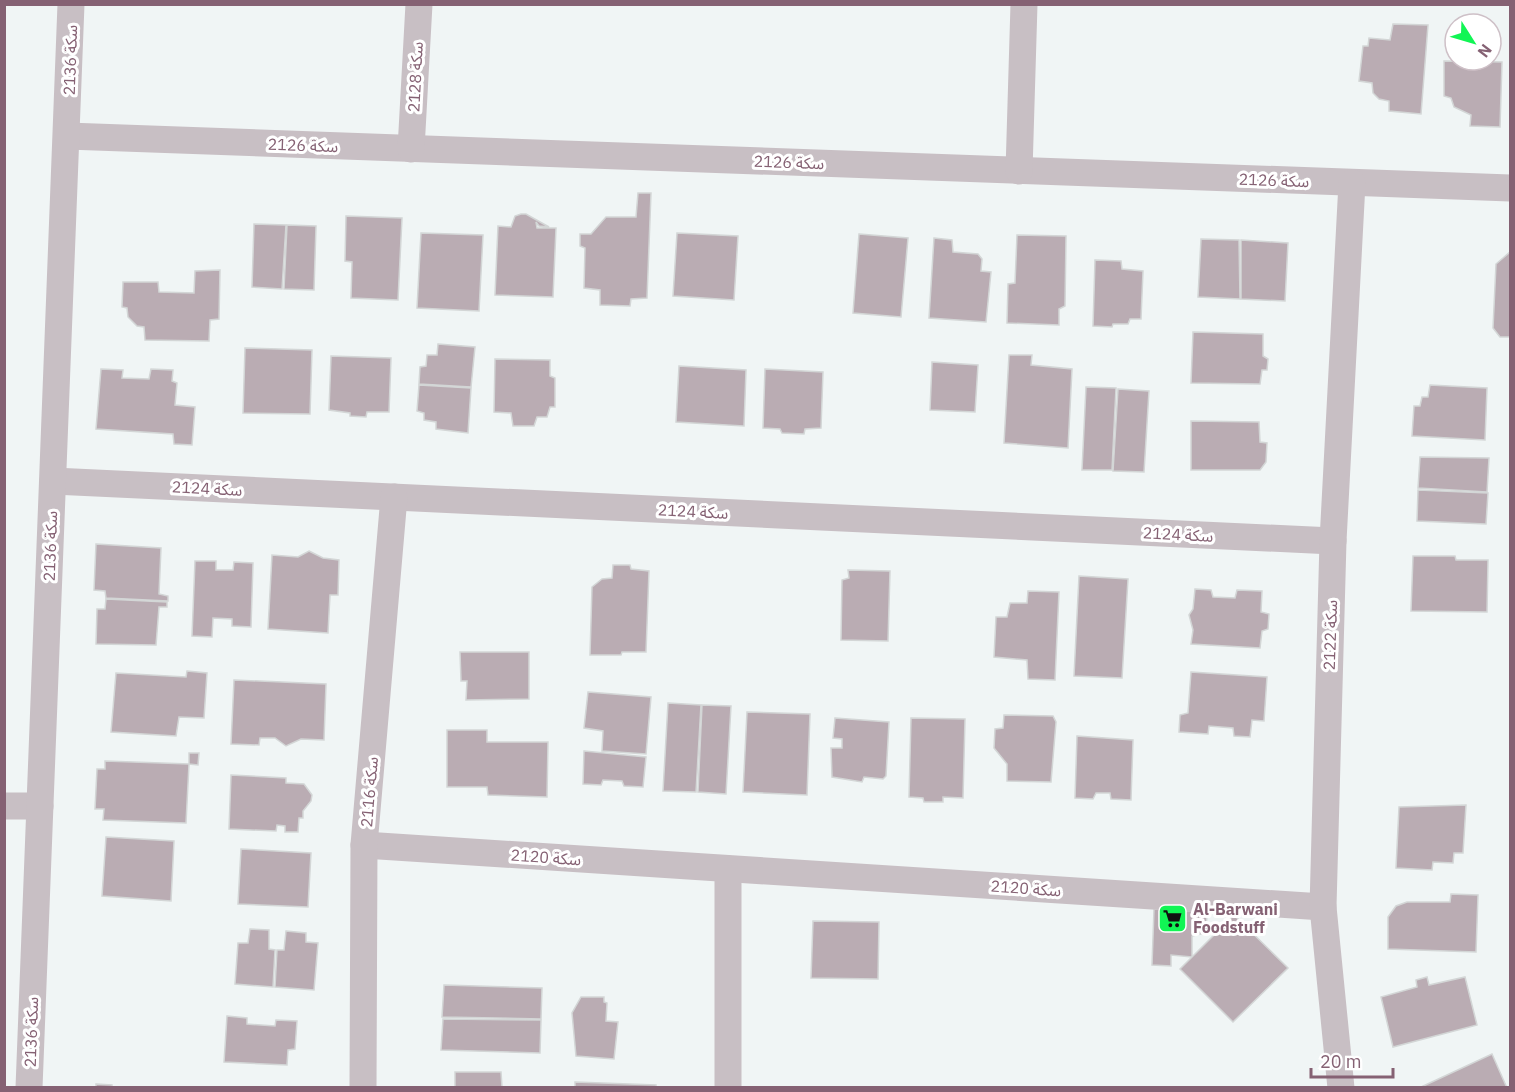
<svg xmlns="http://www.w3.org/2000/svg" width="1515" height="1092" font-family="'IBM Plex Sans','Noto Sans Arabic',sans-serif">
	<style>
		.building { fill: #baacb3; stroke: #d3d6d6; stroke-width: 1.5 }
		.lines { fill: none; stroke-linecap: round; stroke-linejoin: round }
		.minor { stroke: #c8bfc4; stroke-width: 27 }
		.labels { text-anchor: middle; dominant-baseline: central; stroke-width: 6; stroke-linejoin: round; paint-order: stroke }
		.street-label { font-size: 16px; fill: #856173; stroke: #fff }
		.poi-label { font-size: 16px; font-weight: bold; fill: #856173; stroke: #fff; text-anchor: start }
	</style>
	<rect width="100%" height="100%" fill="#f0f5f5"/>
	<!-- building -->
	<g class="building">
		<polygon points="1393,24 1428,25 1421,114 1389,111 1389,101 1379,99 1373,93 1372,83 1359,81 1363,46 1368,46 1369,38 1390,40"/>
		<polygon points="1444,61 1502,62 1500,127 1470,126 1471,115 1454,107 1451,98 1444,96"/>
		<polygon points="638,193 651,193 647,298 631,299 630,306 600,305 600,290 584,288 585,248 580,246 580,234 591,234 606,217 636,217"/>
		<polygon points="521,214 526,214 549,227 539,226 536,222 537,228 556,228 553,297 495,295 498,226 511,227 515,216"/>
		<polygon points="346,216 402,218 398,300 351,298 352,262 345,261"/>
		<polygon points="254,224 286,225 282,289 252,287"/>
		<polygon points="287,225 316,226 314,290 284,289"/>
		<polygon points="421,233 483,235 479,311 417,308"/>
		<polygon points="677,233 738,236 734,300 673,296"/>
		<polygon points="859,234 908,238 901,317 853,313"/>
		<polygon points="1017,235 1066,236 1065,306 1059,309 1059,325 1007,323 1008,284 1015,283"/>
		<polygon points="934,238 952,240 953,252 978,254 982,259 981,271 991,272 986,322 929,318"/>
		<polygon points="1201,239 1239,240 1240,299 1198,297"/>
		<polygon points="1241,240 1288,243 1285,301 1241,299"/>
		<polygon points="1510,252 1510,337 1500,337 1493,328 1496,264"/>
		<polygon points="1095,260 1121,261 1122,269 1143,271 1141,319 1130,319 1128,324 1113,324 1112,327 1093,326"/>
		<polygon points="220,270 219,319 210,320 209,341 145,340 144,327 137,326 128,317 127,308 122,307 123,282 158,282 159,292 194,293 195,271"/>
		<polygon points="1193,332 1263,334 1263,356 1268,359 1267,370 1262,370 1260,384 1191,383"/>
		<polygon points="438,344 475,347 471,387 419,384 420,367 426,366 427,355 437,355"/>
		<polygon points="245,348 312,350 310,414 243,413"/>
		<polygon points="1009,355 1032,355 1031,365 1072,369 1068,448 1004,443"/>
		<polygon points="331,356 391,358 389,412 367,412 366,417 350,416 350,413 329,410"/>
		<polygon points="495,359 550,360 550,376 555,378 555,407 550,407 547,417 537,417 534,426 513,426 511,413 494,412"/>
		<polygon points="932,362 978,365 975,412 930,410"/>
		<polygon points="679,366 746,370 744,426 676,422"/>
		<polygon points="101,369 123,370 122,378 149,379 151,369 173,370 172,381 177,383 175,405 195,407 192,445 174,444 173,434 96,429"/>
		<polygon points="765,369 823,372 821,428 805,429 804,434 782,433 780,429 763,428"/>
		<polygon points="419,385 471,388 468,433 436,429 436,422 424,420 424,413 417,411"/>
		<polygon points="1430,385 1487,388 1485,440 1412,436 1414,406 1420,406 1422,397 1428,397"/>
		<polygon points="1086,387 1116,388 1112,470 1082,470"/>
		<polygon points="1118,389 1149,391 1144,472 1113,471"/>
		<polygon points="1191,421 1259,422 1260,442 1267,443 1266,462 1260,470 1191,470"/>
		<polygon points="1420,457 1489,458 1487,492 1418,488"/>
		<polygon points="1418,490 1488,493 1486,524 1417,521"/>
		<polygon points="96,544 161,548 159,594 168,596 168,601 106,598 105,591 94,590"/>
		<polygon points="309,551 323,558 339,560 338,595 330,595 328,633 268,629 272,555 298,557"/>
		<polygon points="1413,556 1455,556 1456,560 1488,560 1487,612 1411,611"/>
		<polygon points="195,561 216,561 216,570 233,570 234,562 253,563 251,627 232,626 232,619 213,618 212,637 192,636"/>
		<polygon points="613,565 630,565 631,569 649,571 646,652 622,652 621,655 590,655 592,587 602,579 612,578"/>
		<polygon points="848,570 890,571 888,641 841,640 842,580 849,578"/>
		<polygon points="1079,576 1128,579 1122,678 1074,676"/>
		<polygon points="1195,589 1211,590 1213,597 1235,598 1237,590 1262,591 1261,612 1269,614 1268,629 1262,631 1260,648 1191,644 1193,630 1189,615 1193,609"/>
		<polygon points="1028,591 1059,592 1055,680 1028,679 1027,660 994,657 996,617 1007,617 1010,603 1027,603"/>
		<polygon points="106,599 167,602 167,607 159,607 156,645 96,644 97,609 105,609"/>
		<polygon points="460,652 529,652 529,699 466,700 467,681 461,681"/>
		<polygon points="187,671 207,673 204,718 179,717 176,736 111,732 116,673 186,677"/>
		<polygon points="1191,672 1267,677 1264,721 1252,720 1250,737 1234,736 1233,728 1209,726 1208,734 1179,732 1180,715 1188,713"/>
		<polygon points="234,680 326,684 324,740 301,739 286,746 275,738 260,738 259,745 231,744"/>
		<polygon points="588,692 651,697 646,754 602,751 603,731 584,728"/>
		<polygon points="668,703 701,705 696,792 663,791"/>
		<polygon points="702,705 731,706 726,794 698,792"/>
		<polygon points="747,712 810,714 807,795 743,792"/>
		<polygon points="1004,715 1053,716 1056,722 1051,782 1007,781 1007,764 994,748 995,729 1003,728"/>
		<polygon points="835,718 889,722 886,776 883,779 864,777 862,782 832,777 831,748 842,748 842,739 833,738"/>
		<polygon points="911,718 965,719 963,798 943,797 943,802 924,802 923,798 909,797"/>
		<polygon points="447,730 487,730 487,742 548,742 547,797 488,795 487,787 447,787"/>
		<polygon points="1077,736 1133,740 1131,800 1111,799 1110,793 1096,793 1093,799 1075,798"/>
		<polygon points="584,751 646,757 643,787 624,786 622,781 603,780 601,785 583,784"/>
		<polygon points="189,753 199,753 198,765 189,764"/>
		<polygon points="105,761 189,764 186,823 103,820 104,809 95,809 97,769 105,769"/>
		<polygon points="231,775 286,778 286,783 304,784 312,795 311,801 303,811 303,818 299,818 298,832 285,832 285,826 277,825 276,831 229,829"/>
		<polygon points="1466,805 1463,853 1454,853 1453,863 1433,862 1432,870 1396,868 1399,807"/>
		<polygon points="106,837 174,841 171,901 102,896"/>
		<polygon points="241,849 311,853 308,907 238,904"/>
		<polygon points="1451,894 1478,895 1476,952 1388,949 1388,917 1396,906 1407,902 1450,902"/>
		<polygon points="1154,909 1207,912 1206,933 1192,936 1192,957 1171,955 1171,966 1152,965"/>
		<polygon points="1234,915 1288,968 1233,1022 1180,969"/>
		<polygon points="813,921 879,922 878,979 811,978"/>
		<polygon points="250,929 269,930 269,949 275,950 273,987 235,984 238,943 248,943"/>
		<polygon points="286,931 306,933 306,942 318,943 314,990 275,987 277,950 284,950"/>
		<polygon points="1427,977 1429,985 1465,977 1477,1025 1393,1047 1381,997 1417,987 1416,980"/>
		<polygon points="444,985 542,988 541,1019 442,1017"/>
		<polygon points="581,997 604,997 604,1002 607,1003 606,1021 618,1022 614,1059 576,1056 572,1013"/>
		<polygon points="227,1016 247,1018 247,1024 275,1026 276,1020 297,1021 295,1049 288,1050 287,1065 224,1062"/>
		<polygon points="443,1019 541,1020 540,1053 441,1050"/>
		<polygon points="1492,1054 1507,1088 1419,1088"/>
		<polygon points="455,1072 501,1072 502,1087 507,1088 455,1088"/>
		<polygon points="575,1082 656,1085 656,1088 575,1088"/>
		<polygon points="96,1084 112,1085 112,1088 96,1088"/>
	</g>
	<g class="lines">
		<!-- minor -->
		<g class="minor">
			<polyline points="67,136 1510,188"/>
			<polyline points="411,149 419,4"/>
			<polyline points="1019,171 1024,4"/>
			<polyline points="53,481 1333,541"/>
			<polyline points="4,806 40,806"/>
			<polyline points="364,845 1323,907"/>
			<polyline points="728,869 728,1088"/>
			<polyline points="29,1088 71,4"/>
			<polyline points="363,1088 364,845 394,497"/>
			<polyline points="1341,1088 1323,907 1333,541 1352,183"/>
		</g>
	</g>
	<!-- icons -->
	<defs>
		<symbol id="supermarket-square" viewBox="-11 -11 22 22"><rect x="-9" y="-9" width="18" height="18" rx="4" fill="#11f554" stroke="#fff"/><path d="M-6-5.5h2.5l.6 2H6L4.5 2H-2.5L-4.4-4H-6ZM-1.5 3.2a1.3 1.3 0 1 0 .1 0ZM3 3.2a1.3 1.3 0 1 0 .1 0Z" fill="#111"/></symbol>
	</defs>
	<g fill-rule="evenodd">
		<use href="#supermarket-square" x="1156" y="902" width="33" height="33"/>
	</g>
	<g class="labels">
		<!-- street labels -->
		<g class="street-label">
			<text transform="translate(70 60) rotate(-88)">سكة 2136</text>
			<text transform="translate(415 77) rotate(-87)">سكة 2128</text>
			<text transform="translate(303 145) rotate(2)">سكة 2126</text>
			<text transform="translate(789 162) rotate(2)">سكة 2126</text>
			<text transform="translate(1274 180) rotate(2)">سكة 2126</text>
			<text transform="translate(207 488) rotate(3)">سكة 2124</text>
			<text transform="translate(693 511) rotate(3)">سكة 2124</text>
			<text transform="translate(1178 534) rotate(3)">سكة 2124</text>
			<text transform="translate(50 546) rotate(-88)">سكة 2136</text>
			<text transform="translate(1330 635) rotate(-88)">سكة 2122</text>
			<text transform="translate(369 792) rotate(-85)">سكة 2116</text>
			<text transform="translate(546 857) rotate(4)">سكة 2120</text>
			<text transform="translate(1026 888) rotate(4)">سكة 2120</text>
			<text transform="translate(31 1032) rotate(-88)">سكة 2136</text>
		</g>
		<!-- poi labels -->
		<g class="poi-label">
			<text x="1193" y="909">Al-Barwani<tspan x="1193" dy="18">Foodstuff</tspan></text>
		</g>
	</g>
	<!-- border -->
	<rect width="1515" height="1092" fill="none" stroke="#856173" stroke-width="12"/>
	<!-- north arrow -->
	<g transform="translate(1473 42) rotate(127)"><circle r="28" fill="#ffffff" stroke="#cec0c7" stroke-width="1.5"/>
	<path d="M0-4.5L10 22L0 15L-10 22Z" fill="#11f554"/>
	<text y="-9" font-size="16" font-weight="bold" text-anchor="middle" fill="#856173">N</text>
	</g>
	<!-- scale -->
	<path d="M1311 1068v9h82v-9" fill="none" stroke="#856173" stroke-width="3"/>
	<text x="1320" y="1068" font-size="18" fill="#856173" stroke="#ffffff" stroke-width="4.5" paint-order="stroke">20 m</text>
</svg>
